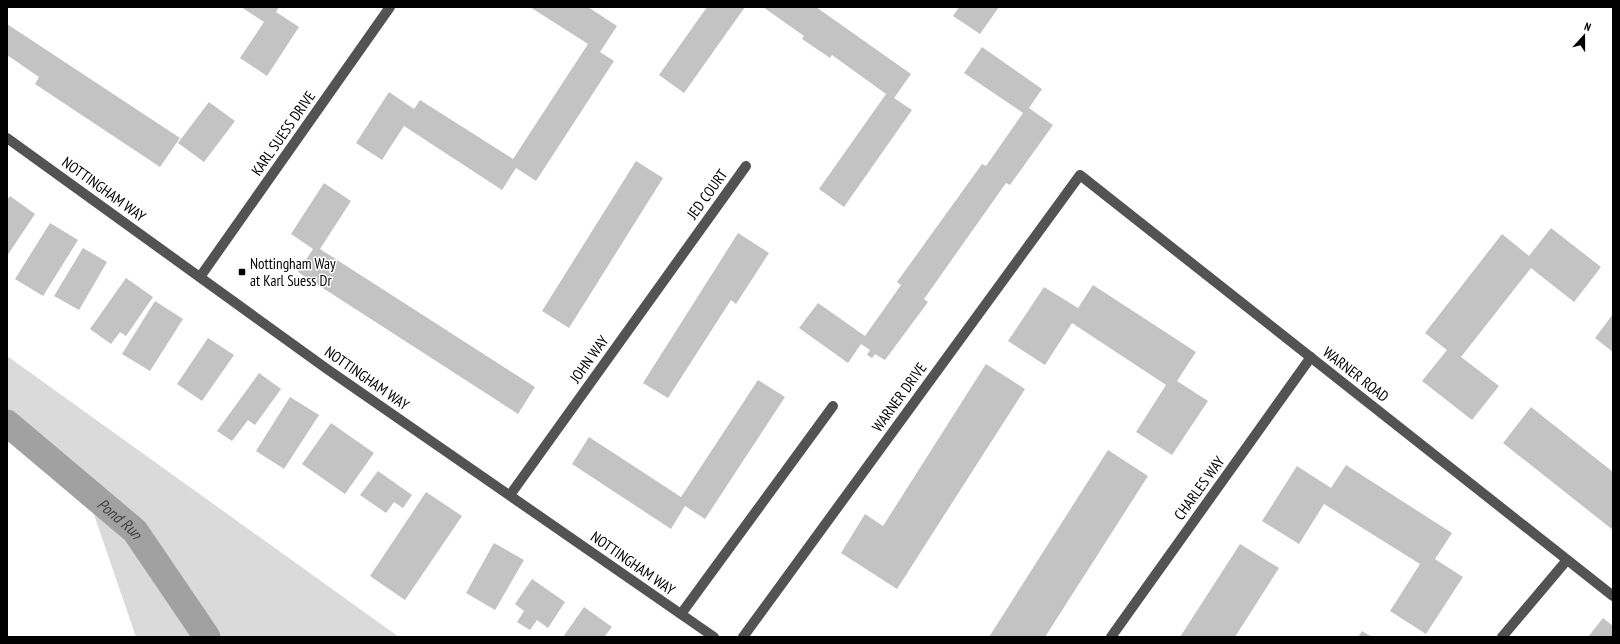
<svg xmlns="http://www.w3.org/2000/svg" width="1620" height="644" font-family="'PT Sans Narrow',sans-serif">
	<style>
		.green { fill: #dadada }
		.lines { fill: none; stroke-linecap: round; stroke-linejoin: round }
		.canal { stroke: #a1a1a1; stroke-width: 27 }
		.building { fill: #c3c3c3 }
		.minor { stroke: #535353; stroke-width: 10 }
		.poi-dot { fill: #000; stroke: #fff; stroke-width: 1.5 }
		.labels { text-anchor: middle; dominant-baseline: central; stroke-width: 3; stroke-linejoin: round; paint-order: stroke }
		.street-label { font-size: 15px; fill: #000; stroke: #fff }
		.poi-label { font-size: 15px; fill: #000; stroke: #fff; text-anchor: start }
		.water-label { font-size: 16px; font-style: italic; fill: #424242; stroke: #fff }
	</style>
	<rect width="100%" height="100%" fill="#fff"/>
	<!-- green -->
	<polygon class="green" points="7,356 399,637 136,637 89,500 7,428"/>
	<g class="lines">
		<!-- canal -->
		<path class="canal" id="s1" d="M7 423 135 531 207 637"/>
	</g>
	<!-- building -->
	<g class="building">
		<polygon points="241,7 279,7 276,12 299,27 267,76 240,58 264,22"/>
		<polygon points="530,7 588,7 617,26 600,52 614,61 536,181 516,168 502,190 404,126 382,160 356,143 389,92 414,109 420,100 513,159 588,44"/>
		<polygon points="707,7 745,7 684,93 659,75"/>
		<polygon points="763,7 816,7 911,74 894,98 912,110 844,207 819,189 886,94 832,55 830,58 802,39 804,36"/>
		<polygon points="959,7 999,7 980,34 953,16"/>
		<polygon points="7,24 180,138 160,167 35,84 39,77 7,55"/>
		<polygon points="982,47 1042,89 1029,108 1053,125 1010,185 1006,183 924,299 928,302 885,360 875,354 872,358 867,355 870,350 861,344 848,363 799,328 818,303 865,336 901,285 897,282 982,164 986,166 1023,113 964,73"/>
		<polygon points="209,102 235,121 204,162 178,143"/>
		<polygon points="636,161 663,178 569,328 542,311"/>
		<polygon points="324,183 351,201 320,249 535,387 518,414 298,272 313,249 291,234"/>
		<polygon points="10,196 35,214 7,256 7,200"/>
		<polygon points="50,223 78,240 43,296 15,279"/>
		<polygon points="1551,228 1601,267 1574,302 1531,268 1461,357 1499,386 1472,420 1422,381 1447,350 1425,333 1502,234 1529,256"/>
		<polygon points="738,233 769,253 736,304 731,300 668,398 643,383"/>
		<polygon points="83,248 107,262 79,310 54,296"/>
		<polygon points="126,278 153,297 126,336 120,332 111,344 90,329"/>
		<polygon points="1093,285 1196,352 1177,381 1208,401 1172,455 1136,432 1166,385 1072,323 1045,365 1008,341 1044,287 1078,308"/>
		<polygon points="155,301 183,319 150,371 122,354"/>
		<polygon points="1613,314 1613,352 1595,338"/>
		<polygon points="208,338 234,355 202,401 177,384"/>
		<polygon points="986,364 1025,389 897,589 841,553 865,514 883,526"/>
		<polygon points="259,373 281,389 255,425 248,420 232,441 217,431"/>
		<polygon points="758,380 785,397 705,519 685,506 671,529 572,464 589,437 681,497"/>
		<polygon points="290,397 319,415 284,469 256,451"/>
		<polygon points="1531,407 1613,472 1613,530 1503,443"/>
		<polygon points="331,423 374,453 345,494 302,464"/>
		<polygon points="1108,450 1148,476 1045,637 989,637"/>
		<polygon points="1346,465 1452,533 1435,559 1463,577 1426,634 1390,611 1420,564 1324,504 1299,544 1262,521 1297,466 1331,488"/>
		<polygon points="378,471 412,495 403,508 394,502 386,513 360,495"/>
		<polygon points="426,492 462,516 405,600 370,576"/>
		<polygon points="494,543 524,560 495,610 466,593"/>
		<polygon points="1240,544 1279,568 1235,637 1180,637"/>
		<polygon points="532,579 565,602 548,628 537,620 530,630 517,622 524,611 515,604"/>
		<polygon points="584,607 612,627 604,637 563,637"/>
		<polygon points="1603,618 1613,626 1613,637 1588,637"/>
		<polygon points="1362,631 1372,637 1358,637"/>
	</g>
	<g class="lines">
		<!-- minor -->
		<g class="minor">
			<polyline points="7,138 327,369 714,637"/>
			<polyline points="200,277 390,7"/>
			<polyline points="510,495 746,166"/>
			<polyline points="681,614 833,406"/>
			<polyline points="743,637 1080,175 1613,596"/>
			<polyline points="1111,637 1311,357"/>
			<polyline points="1502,637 1567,560"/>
		</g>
	</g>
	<!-- markers -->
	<rect class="poi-dot" x="238" y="268" width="8" height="8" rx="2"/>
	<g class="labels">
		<!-- street labels -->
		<g class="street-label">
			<text transform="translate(283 133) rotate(-55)">KARL SUESS DRIVE</text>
			<text transform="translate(104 189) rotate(36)">NOTTINGHAM WAY</text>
			<text transform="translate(707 194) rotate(-54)">JED COURT</text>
			<text transform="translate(589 359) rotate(-54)">JOHN WAY</text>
			<text transform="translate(1356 374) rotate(38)">WARNER ROAD</text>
			<text transform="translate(367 378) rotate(35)">NOTTINGHAM WAY</text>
			<text transform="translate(899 397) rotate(-54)">WARNER DRIVE</text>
			<text transform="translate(1199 488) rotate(-54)">CHARLES WAY</text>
			<text transform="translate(633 563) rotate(35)">NOTTINGHAM WAY</text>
		</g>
		<!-- poi labels -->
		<g class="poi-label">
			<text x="250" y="263">Nottingham Way<tspan x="250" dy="17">at Karl Suess Dr</tspan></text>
		</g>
		<!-- water labels -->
		<g class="water-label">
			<text stroke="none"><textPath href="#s1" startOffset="148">Pond Run</textPath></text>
		</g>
	</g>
	<!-- border -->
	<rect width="1620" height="644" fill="none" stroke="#000000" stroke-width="16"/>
	<!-- north arrow -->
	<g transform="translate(1584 36) rotate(21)" stroke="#ffffff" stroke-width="3" paint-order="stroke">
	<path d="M0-3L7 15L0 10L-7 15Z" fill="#000000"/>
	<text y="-6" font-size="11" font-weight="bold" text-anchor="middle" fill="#000000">N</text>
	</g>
</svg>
